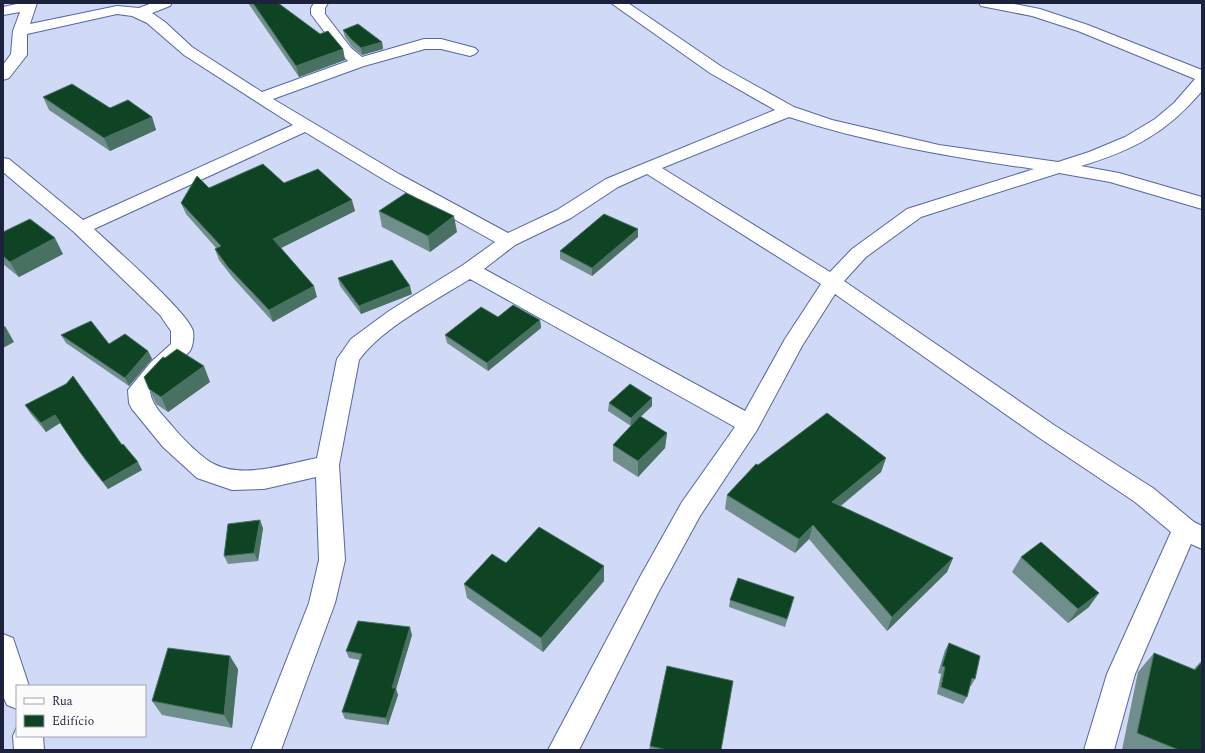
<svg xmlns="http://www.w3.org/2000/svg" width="1205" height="753" font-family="Spectral,serif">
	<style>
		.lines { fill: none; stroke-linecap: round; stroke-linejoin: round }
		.street-casing { stroke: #5666a3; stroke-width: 2 }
		.street { fill: #fff; fill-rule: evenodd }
		.wall { fill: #6f8e8c }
		.shaded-wall { fill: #487162 }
		.building { fill: #0e4423; stroke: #487162 }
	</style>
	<rect width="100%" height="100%" fill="#d0d9f5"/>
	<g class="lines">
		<defs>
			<g id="street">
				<path d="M21 3H37L30 24 117 6 139 8 152 3H172L170 6 152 13 165 22 192 47 262 92 348 61 341 54 311 14V8L314 3H328L325 8V14L351 48 362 57 424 39H441L475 48 478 51 475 54 470 56 441 49H425L364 66 273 99 399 174 508 233 557 210 606 179 775 110 710 73 611 3H628L722 67 794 107 832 120 939 145 1058 162 1089 152 1125 137 1155 119 1174 103 1195 79 1078 31 1032 16 981 6 979 3H1009L1040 9 1088 25 1202 70V91C1166 133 1134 150 1081 166L1119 173 1202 197V209L1110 182 1059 173 921 217 866 257 844 281 1054 425 1153 488 1194 522 1202 526V549L1191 544 1135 674 1114 750H1084L1107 674 1171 532 1135 502 1038 437 835 294 802 346 757 430 700 516 658 593 579 750H548L640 577 682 502 735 427 470 279C436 300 382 328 359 360L339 465 345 560 335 603 281 750H251L309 603 319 560 316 477 264 489 232 490 197 478 163 447 132 409 129 403 128 390 151 362 171 344V331L160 315 74 232 3 172V158L9 159 83 220 293 125 184 55 147 23 132 16 117 14 27 34V55L9 78 3 80V65L11 54 13 31 20 12 3 15V7ZM789 117C868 143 951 157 1034 169L907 209 852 249 830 272 662 168ZM305 132 386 181 495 242 463 265 389 311 351 339 337 359 317 458C287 464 243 479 214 464 203 459 181 437 173 427 164 416 152 406 150 392L190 351C193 346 194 337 193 331 188 312 112 246 94 229ZM647 174 821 284 785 339 745 411 484 269 515 245 571 218 618 187Z"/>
				<polygon points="3,634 13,638 29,686 17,686 17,709 7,705 3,696"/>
				<polygon points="17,727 17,736 43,736 44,750 14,750 13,736"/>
			</g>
		</defs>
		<!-- street casing -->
		<use href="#street" class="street-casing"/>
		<!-- street -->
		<use href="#street" class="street"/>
	</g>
	<!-- wall -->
	<g class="wall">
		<polygon points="248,3 278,3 320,34 343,49 345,60 299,77"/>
		<polygon points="343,30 382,42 383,49 362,55 352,47 345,37"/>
		<polygon points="43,97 110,108 152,117 156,130 110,151 49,110"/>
		<polygon points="284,183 355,211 281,248 317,297 273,322 233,278 219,260 215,249 216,248 186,214 181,203 209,188"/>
		<polygon points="379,211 457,232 430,252 382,227"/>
		<polygon points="3,232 63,254 19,277 3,264"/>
		<polygon points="638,237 592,276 560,259 560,251"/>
		<polygon points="338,278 412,294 361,314 340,286"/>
		<polygon points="498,317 540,320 541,328 488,371 447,343 445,335"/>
		<polygon points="61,335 148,351 152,359 129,386 66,343"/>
		<polygon points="165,358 210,382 168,412 156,404 149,389"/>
		<polygon points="652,398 652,406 640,417 667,433 665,448 638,477 613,461 613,445 631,426 608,411 609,403"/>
		<polygon points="25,405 122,445 142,470 108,489 85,460 60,423 46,432 30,413"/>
		<polygon points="886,458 881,472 841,506 953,558 947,572 887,631 809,539 795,553 725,509 727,495 758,465"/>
		<polygon points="263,528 258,561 228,564 224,556"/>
		<polygon points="1021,557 1089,607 1068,623 1012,572"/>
		<polygon points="506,563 604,566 604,581 543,652 467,598 464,584"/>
		<polygon points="730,600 792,605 785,627 729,607"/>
		<polygon points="412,635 396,689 398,695 388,725 345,719 342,712 360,660 349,658 346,651"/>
		<polygon points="949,643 975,679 971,686 970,686 967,697 963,704 937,694 941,674 938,673 945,650"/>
		<polygon points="1154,653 1194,669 1202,660 1202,750 1122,750 1138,672"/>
		<polygon points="238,669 232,728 162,715 152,701"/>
		<polygon points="650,746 721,750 649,750"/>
	</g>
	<!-- shaded-wall -->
	<g class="shaded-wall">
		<polygon points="382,42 383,49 362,55 361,48"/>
		<polygon points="343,49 345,60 299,77 296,66"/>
		<polygon points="152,117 156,130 110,151 104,138"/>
		<polygon points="352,200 355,211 277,250 273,239"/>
		<polygon points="454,216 457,232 430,252 428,236"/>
		<polygon points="638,229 638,237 592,276 592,268"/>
		<polygon points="55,238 63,254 19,277 10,262"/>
		<polygon points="314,286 317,297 273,322 269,310"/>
		<polygon points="410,286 412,294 361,314 359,306"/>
		<polygon points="540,320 541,328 488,371 487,363"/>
		<polygon points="5,326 14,342 3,348 3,327"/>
		<polygon points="148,351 152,359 129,386 125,378"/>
		<polygon points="204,366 210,382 168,412 161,397"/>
		<polygon points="652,398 652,406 631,426 631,418"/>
		<polygon points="55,415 60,423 46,432 41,423"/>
		<polygon points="667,433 665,448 638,477 638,461"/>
		<polygon points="886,458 881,472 828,516 832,502"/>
		<polygon points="138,462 142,470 108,489 103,482"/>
		<polygon points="260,520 263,528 258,561 254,553"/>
		<polygon points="813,525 809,539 795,553 799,539"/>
		<polygon points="953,558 947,572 887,631 892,617"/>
		<polygon points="604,566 604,581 543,652 541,638"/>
		<polygon points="1099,593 1089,607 1068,623 1078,609"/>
		<polygon points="410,627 412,635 396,689 398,695 388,725 386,718 392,688"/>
		<polygon points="230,656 238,669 232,728 224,715"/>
	</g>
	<!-- building -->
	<g class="building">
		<polygon points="253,3 278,3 320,34 328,31 343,49 296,66"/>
		<polygon points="358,24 382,42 361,48 351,39 343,30"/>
		<polygon points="72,84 110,108 128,100 152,117 104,138 43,97"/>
		<polygon points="263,164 284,183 318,169 352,200 273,239 314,286 269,310 228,267 215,249 221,246 181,203 197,176 209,188"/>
		<polygon points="406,193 454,216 428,236 379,211"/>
		<polygon points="604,214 638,229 592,268 560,251"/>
		<polygon points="30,219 55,238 10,262 3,256 3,232"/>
		<polygon points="392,260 410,286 359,306 338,278"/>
		<polygon points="513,305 540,320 487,363 445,335 481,307 498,317"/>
		<polygon points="91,321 109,344 125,334 148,351 125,378 61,335"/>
		<polygon points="177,349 204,366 161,397 149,389 144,377 163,357 165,358"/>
		<polygon points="73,376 122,445 123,444 138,462 103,482 80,452 55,415 41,423 25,405 66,384"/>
		<polygon points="630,384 652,398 631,418 609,403"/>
		<polygon points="827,413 886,458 832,502 953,558 892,617 813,525 799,539 727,495 756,464 758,465"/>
		<polygon points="640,416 667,433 638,461 613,445"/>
		<polygon points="260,520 254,553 224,556 228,524"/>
		<polygon points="539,527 604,566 541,638 464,584 492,554 506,563"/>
		<polygon points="1041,542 1099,593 1078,609 1021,557"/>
		<polygon points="738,578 794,597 787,619 730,600"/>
		<polygon points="358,621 410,627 392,688 396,688 386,718 342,712 362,654 346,651"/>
		<polygon points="949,643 980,656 975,679 972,678 967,697 941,687 945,667 942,666"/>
		<polygon points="168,648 230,656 224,715 152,701"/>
		<polygon points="1154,653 1195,670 1202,662 1202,750 1179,750 1137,733"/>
		<polygon points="667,666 733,681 721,750 667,750 650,746"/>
	</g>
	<!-- border -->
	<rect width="1205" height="753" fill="none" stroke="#1c223c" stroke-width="8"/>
	<!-- legend -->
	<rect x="16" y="685" width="130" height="52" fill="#fbfbfb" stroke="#a2a4af"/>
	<rect x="24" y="698" width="20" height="6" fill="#ffffff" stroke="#a2a4af"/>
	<text x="52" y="705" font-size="12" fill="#1c223c">Rua</text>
	<rect x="24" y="715" width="20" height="12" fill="#0e4423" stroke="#a2a4af"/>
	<text x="52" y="725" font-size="12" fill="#1c223c">Edifício</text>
</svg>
